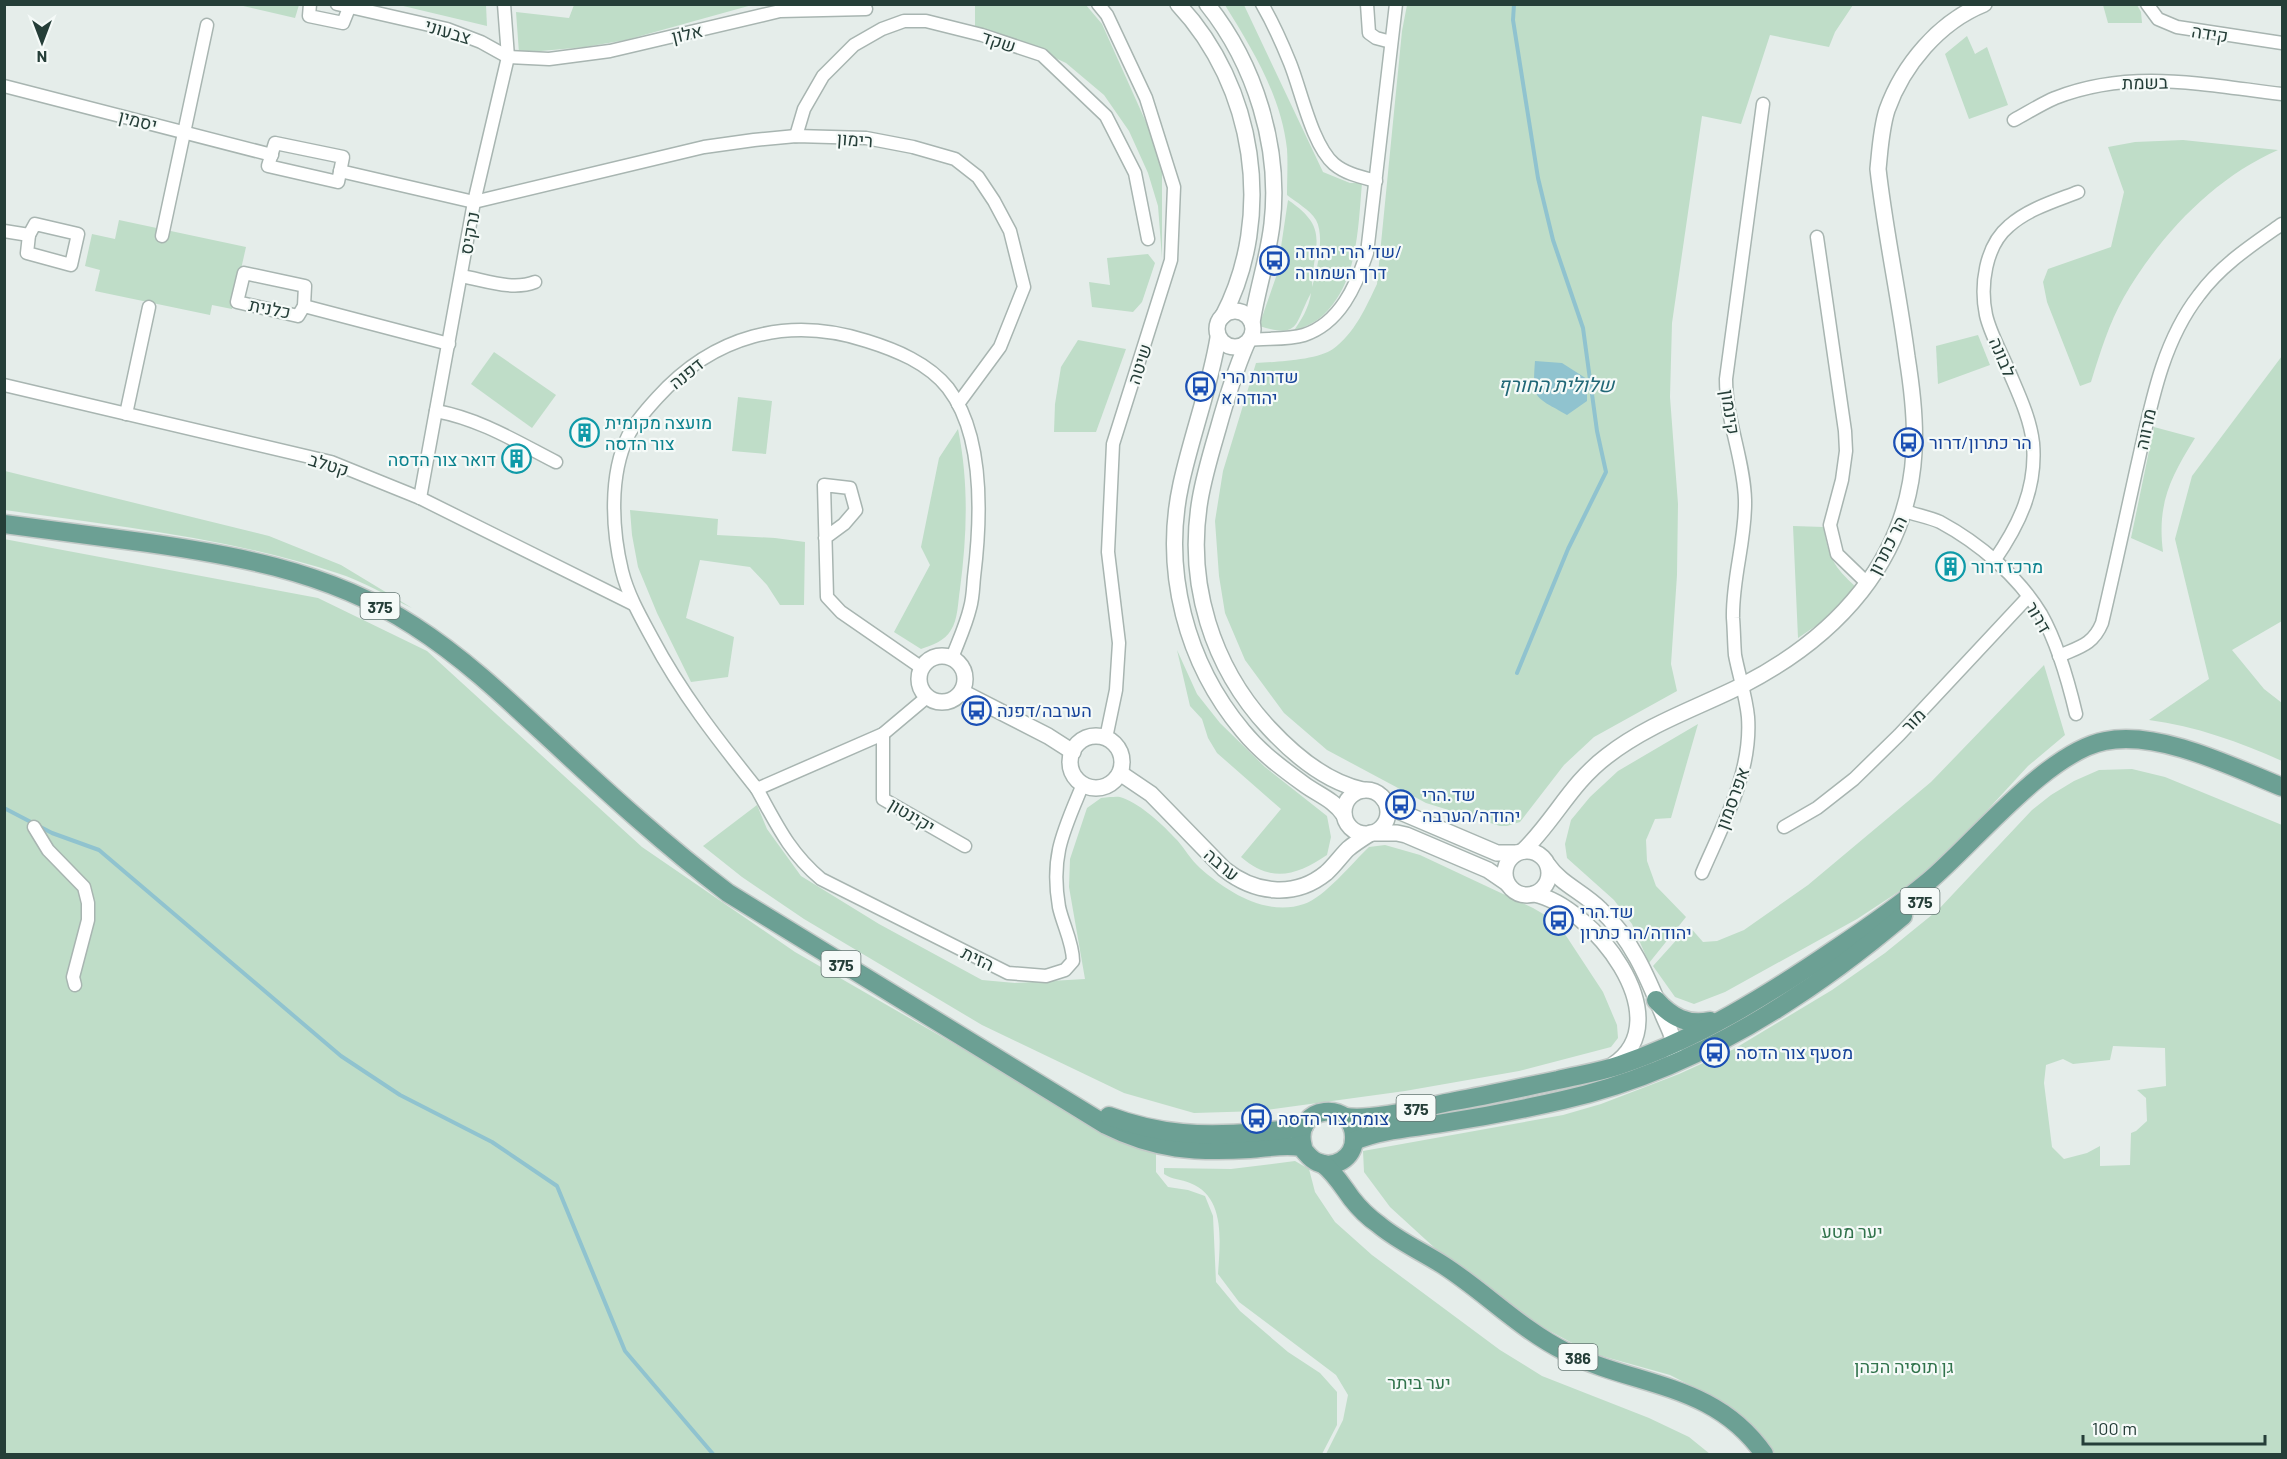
<svg xmlns="http://www.w3.org/2000/svg" width="2287" height="1459" font-family="Barlow,Heebo,sans-serif">
	<style>
		.green { fill: #bfddc8; fill-rule: evenodd }
		.water { fill: #90c3cf }
		.lines { fill: none; stroke-linecap: round; stroke-linejoin: round }
		.stream { stroke: #90c3cf; stroke-width: 4 }
		.minor-casing { stroke: #a8b5b1; stroke-width: 15 }
		.tertiary-casing { stroke: #a8b5b1; stroke-width: 18 }
		.primary-casing { stroke: #c2c9c7; stroke-width: 21 }
		.minor { stroke: #fff; stroke-width: 12 }
		.tertiary { stroke: #fff; stroke-width: 15 }
		.primary { stroke: #6ca094; stroke-width: 18 }
		.labels { text-anchor: middle; dominant-baseline: central; stroke-width: 4.5; stroke-linejoin: round; paint-order: stroke }
		.shield { fill: #f5faf8; stroke: #637672; stroke-width: 1.5 }
		.shield-label { font-size: 16px; font-weight: bold; fill: #253e38 }
		.street-label { font-size: 18px; fill: #253e38; stroke: #f5faf8 }
		.transit-label { font-size: 18px; fill: #164399; stroke: #f5faf8; text-anchor: start }
		.culture-label { font-size: 18px; fill: #0d838f; stroke: #f5faf8; text-anchor: start }
		.park-label { font-size: 18px; fill: #31734c; stroke: #f5faf8 }
		.water-label { font-size: 20px; font-style: italic; fill: #216777; stroke: #f5faf8 }
	</style>
	<rect width="100%" height="100%" fill="#e5edea"/>
	<!-- green -->
	<g class="green">
		<polygon points="975,4 1086,5 1102,24 1154,140 1162,170 1162,258 1158,206 1148,173 1129,131 1104,95 1066,63 1010,37 975,26"/>
		<polygon points="239,5 299,5 295,18"/>
		<polygon points="399,5 486,5 487,26"/>
		<polygon points="574,5 752,5 626,40 585,47 519,53 516,12 569,18"/>
		<path d="M1225 5H1244L1323 172 1350 183H1362C1358 228 1358 285 1321 317 1313 324 1301 328 1292 333 1301 321 1309 308 1311 293 1294 324 1301 339 1259 326L1277 274 1288 200C1331 229 1313 244 1312 287 1317 271 1325 236 1316 220 1310 210 1296 202 1287 195 1287 180 1288 164 1287 149 1281 95 1252 49 1225 5Z"/>
		<path d="M1407 5H1853L1835 32 1829 47 1770 35 1741 124 1702 116 1672 323 1670 397 1678 504 1677 575 1671 664 1677 691 1594 737 1564 765 1520 822 1507 826H1500L1426 803 1327 750 1284 713 1245 660 1225 613 1219 576 1215 521 1223 471 1256 363C1275 362 1318 360 1333 349 1355 333 1366 307 1377 284L1402 31Z"/>
		<polygon points="2103,5 2137,5 2141,12 2142,23 2108,23"/>
		<polygon points="1967,36 1975,54 1987,47 2008,105 1969,119 1945,54"/>
		<path d="M2183 140 2278 150C2214 178 2159 236 2124 297 2109 323 2100 353 2091 382L2080 386 2047 302 2043 282 2048 269 2111 247 2124 192 2108 147 2135 142Z"/>
		<polygon points="119,220 246,247 232,309 212,305 210,315 95,291 100,270 85,266 92,234 115,239"/>
		<polygon points="1148,254 1155,263 1142,302 1133,312 1092,307 1089,282 1110,285 1107,258"/>
		<polygon points="1978,335 1990,365 1938,384 1936,346"/>
		<polygon points="1078,340 1126,349 1096,432 1054,432 1055,404 1061,367"/>
		<polygon points="494,352 556,395 532,428 471,384"/>
		<path d="M2282 356V621L2232 650 2264 689 2282 703V761C2240 742 2195 726 2149 720L2209 679 2175 539 2192 476Z"/>
		<polygon points="738,397 772,401 766,454 732,451"/>
		<path d="M2154 427 2195 438C2170 478 2157 504 2163 552L2131 538Z"/>
		<path d="M958 429C969 483 967 535 960 589 958 601 958 620 951 630 945 641 932 645 921 649L894 632 930 565 921 547 939 458Z"/>
		<path d="M5 471 269 536 341 565 412 608C387 596 363 581 337 573 230 538 116 526 5 510Z"/>
		<polygon points="630,510 718,519 717,535 775,538 805,542 804,605 780,605 767,585 750,567 700,560 686,618 734,637 728,677 691,682 657,613 638,567 632,535"/>
		<path d="M1793 526 1824 527C1828 557 1834 567 1856 587L1820 623 1798 638Z"/>
		<polygon points="4,539 318,598 427,651 642,847 795,952 1060,1105 1156,1149 1156,1172 1168,1187 1188,1190 1205,1196 1213,1216 1216,1282 1240,1311 1288,1352 1320,1373 1337,1392 1337,1425 1322,1454 5,1454"/>
		<path d="M1177 650 1197 694 1220 723 1265 767 1327 816 1331 837 1327 855C1296 876 1271 883 1241 857L1281 809 1217 753 1208 738 1202 719 1190 706Z"/>
		<polygon points="2044,665 2065,735 2028,766 1958,842 1912,883 1857,919 1725,992 1694,1004 1675,997 1653,966 1689,926 1703,942 1717,941 1744,930 1808,885 1931,782"/>
		<polygon points="1698,724 1671,818 1655,819 1646,840 1647,861 1656,886 1686,917 1649,963 1632,924 1614,900 1567,858 1565,844 1571,820 1590,797 1618,771"/>
		<path d="M2132 769 2165 777 2282 825V1454H1771L1711 1396 1670 1375 1591 1353 1529 1320 1449 1261 1390 1207 1364 1172 1363 1151 1563 1115 1601 1104 1679 1074 1734 1049 1832 990 1885 953 1938 910 2032 810 2051 795 2074 781 2099 770ZM2113 1046 2165 1048 2166 1086 2137 1090 2146 1098 2147 1121 2136 1131 2131 1133 2130 1165 2100 1166V1146L2087 1153 2064 1159 2052 1147 2044 1083 2046 1065 2063 1059 2073 1064 2110 1060Z"/>
		<path d="M1110 797C1114 797 1119 796 1123 798 1142 805 1163 825 1177 840 1185 849 1191 860 1200 868 1227 892 1267 917 1304 904 1325 897 1352 863 1369 847L1385 845 1420 855 1533 908 1557 922 1603 992 1617 1025 1618 1038 1611 1047 1519 1071 1405 1091 1260 1111 1194 1113 1124 1093 982 1025 804 919 742 877 703 846 757 805 767 829 801 876 879 924 982 980 1015 983 1085 979 1069 887 1070 859 1087 808 1101 798Z"/>
		<path d="M1295 1161 1309 1169 1315 1192 1335 1222 1372 1255 1500 1350 1542 1376 1649 1418 1689 1437 1710 1454H1326L1343 1420 1348 1395 1336 1375 1239 1302 1218 1274C1220 1242 1226 1197 1190 1183 1181 1179 1173 1180 1164 1174V1168L1231 1169Z"/>
	</g>
	<!-- water -->
	<path class="water" d="M1535 361 1562 363 1587 379V401L1567 415C1535 396 1532 401 1535 361Z"/>
	<g class="lines">
		<!-- stream -->
		<g class="stream">
			<polyline points="1514,4 1513,20 1538,178 1553,240 1583,328 1597,431 1606,472 1568,549 1517,673"/>
			<polyline points="4,808 52,833 99,850 341,1056 400,1095 492,1142 557,1186 625,1351 713,1454"/>
		</g>
		<defs>
			<g id="minor">
				<polyline points="310,4 309,16 343,23 349,8"/>
				<polyline points="337,4 447,29 481,42 508,57 549,59 610,51 780,11 866,9"/>
				<polyline points="1098,4 1107,15 1146,98 1174,187 1171,260 1113,444 1108,552 1119,643 1116,690 1106,738"/>
				<path d="M1262 4C1273 23 1282 43 1290 63 1301 90 1312 145 1334 164 1346 174 1361 177 1376 181"/>
				<polyline points="1367,4 1369,33 1376,38 1391,42"/>
				<polyline points="2147,4 2158,19 2177,27 2282,43"/>
				<polyline points="4,86 272,155"/>
				<path d="M2014 120C2027 113 2041 104 2055 98 2131 68 2205 85 2282 94"/>
				<polyline points="796,136 804,109 823,76 854,45 882,29 904,21 926,21 982,35 1042,55 1106,116 1135,173 1148,239"/>
				<polygon points="275,143 343,157 338,182 268,166"/>
				<polyline points="340,171 474,202 704,147 754,140 796,136 866,138 913,147 955,159 978,177 994,201 1010,231 1024,287 1000,347 958,404"/>
				<polygon points="35,224 78,234 71,265 27,253 29,235"/>
				<polyline points="4,231 29,235"/>
				<polyline points="162,236 207,25"/>
				<polyline points="1817,237 1845,431 1846,451 1842,480 1830,525 1837,554 1867,583"/>
				<polygon points="244,273 305,286 304,306 298,316 237,302"/>
				<path d="M461 276C485 280 512 291 535 282"/>
				<polyline points="304,306 449,344"/>
				<path d="M1249 340C1267 338 1288 340 1304 335 1340 323 1356 286 1367 253L1396 4"/>
				<polyline points="4,385 331,462 420,498 633,604"/>
				<path d="M436 411C480 419 517 442 556 462"/>
				<polyline points="126,414 149,307"/>
				<polyline points="420,498 474,202 508,57 504,4"/>
				<path d="M1905 511C1916 515 1929 517 1940 522 1979 543 2018 576 2041 614 2058 644 2068 680 2076 714"/>
				<polyline points="825,538 844,524 856,510 850,488 824,485 827,597 841,612 922,668"/>
				<path d="M1994 561C2019 525 2037 488 2033 443 2030 417 2018 393 2008 369 2001 352 1990 333 1986 315 1980 286 1985 246 2009 226 2028 209 2055 201 2078 192"/>
				<path d="M2059 656C2079 647 2093 645 2102 623 2114 572 2125 521 2136 471 2150 411 2160 345 2199 295 2221 265 2252 245 2282 224"/>
				<path d="M927 697 883 734 757 789C718 740 681 693 652 638 640 616 628 595 622 571 612 530 609 475 628 436 635 422 647 409 657 398 713 336 787 315 867 341 896 350 928 363 948 388 985 436 981 520 974 577 973 587 973 598 970 608 966 625 958 642 952 658"/>
				<polyline points="883,734 883,799 965,846"/>
				<path d="M757 789C777 825 789 852 821 879L1008 973 1046 976 1065 970 1073 961C1073 943 1063 925 1059 907 1050 855 1064 830 1083 784"/>
				<polyline points="34,827 48,850 84,887 88,903 88,920 73,977 75,985"/>
				<polyline points="1784,827 1817,808 1854,779 1899,735 2028,597"/>
				<path d="M1702 873C1723 824 1752 773 1748 717 1746 696 1739 676 1735 655 1734 643 1734 630 1733 618 1732 578 1746 540 1745 500 1744 459 1726 421 1726 379L1763 104"/>
			</g>
			<g id="tertiary">
				<path d="M1178 4C1255 86 1275 216 1223 316"/>
				<path d="M1207 4C1255 64 1281 147 1272 224 1268 258 1257 290 1252 323"/>
				<circle cx="1235" cy="329" r="18"/>
				<path d="M1218 338C1210 387 1192 434 1181 484 1162 571 1186 663 1243 731 1261 753 1283 769 1305 785 1319 795 1334 800 1344 815"/>
				<path d="M1247 343C1235 371 1226 400 1218 429 1211 453 1204 476 1200 500 1186 583 1212 667 1269 728 1294 755 1326 782 1363 790"/>
				<circle cx="942" cy="679" r="23"/>
				<polyline points="962,692 1048,736 1073,752"/>
				<circle cx="1096" cy="762" r="26"/>
				<path d="M1120 773 1151 794 1224 869C1254 893 1294 899 1326 873 1334 866 1340 857 1348 849 1355 843 1363 838 1371 833"/>
				<circle cx="1366" cy="812" r="22"/>
				<polyline points="1382,797 1390,807 1396,810 1497,853 1516,853"/>
				<polyline points="1373,833 1397,833 1406,835 1488,870 1507,883"/>
				<circle cx="1527" cy="873" r="22"/>
				<path d="M1523 851C1555 820 1570 784 1607 756 1648 724 1697 708 1743 685 1836 637 1908 561 1914 452 1916 421 1912 388 1907 357 1899 295 1885 232 1878 169 1880 150 1881 129 1887 110 1903 65 1939 22 1984 4"/>
				<path d="M1548 865C1561 884 1583 892 1600 909 1631 938 1647 976 1663 1015 1668 1027 1676 1040 1674 1054"/>
				<path d="M1534 894C1592 906 1682 1019 1613 1065"/>
			</g>
			<g id="primary">
				<path d="M4 524C45 529 85 535 126 540 226 553 328 570 414 626 464 658 507 699 550 739 607 792 666 846 728 893L1106 1125C1156 1150 1195 1152 1250 1149 1266 1148 1284 1144 1300 1147 1306 1151 1309 1159 1317 1162 1334 1170 1354 1158 1354 1139 1356 1099 1291 1104 1303 1147"/>
				<path d="M1656 1000C1671 1017 1688 1026 1710 1021"/>
				<path d="M1109 1116C1160 1135 1204 1137 1258 1132 1274 1131 1289 1130 1304 1126"/>
				<path d="M1345 1117C1376 1121 1423 1107 1455 1101 1489 1095 1524 1087 1558 1080 1579 1075 1600 1072 1620 1065 1697 1039 1768 995 1834 950 1867 928 1899 906 1929 881 1974 843 2047 752 2105 741 2159 730 2233 767 2282 787"/>
				<path d="M1354 1141C1382 1129 1414 1128 1443 1123 1483 1117 1524 1109 1563 1100 1690 1072 1805 999 1903 916"/>
				<path d="M1323 1164C1335 1173 1343 1187 1352 1199 1359 1208 1368 1217 1378 1224 1398 1241 1421 1251 1443 1265 1485 1292 1520 1329 1566 1352 1636 1387 1714 1382 1764 1454"/>
			</g>
		</defs>
		<!-- minor casing -->
		<use href="#minor" class="minor-casing"/>
		<!-- tertiary casing -->
		<use href="#tertiary" class="tertiary-casing"/>
		<!-- primary casing -->
		<use href="#primary" class="primary-casing"/>
		<!-- minor -->
		<use href="#minor" class="minor"/>
		<!-- tertiary -->
		<use href="#tertiary" class="tertiary"/>
		<!-- primary -->
		<use href="#primary" class="primary"/>
	</g>
	<!-- icons -->
	<defs>
		<symbol id="bus-ring" viewBox="-11 -11 22 22"><circle r="9.5" fill="#f5faf8" stroke="#1a4fb4" stroke-width="1.5"/><path d="M-5-6H5V4H4V6H2V4H-2V6H-4V4H-5ZM-3.5-4V0h7V-4ZM-3.5 1.2v1.5H-2V1.2ZM2 1.2v1.5H3.5V1.2Z" fill="#1a4fb4"/></symbol>
		<symbol id="building-ring" viewBox="-11 -11 22 22"><circle r="9.5" fill="#f5faf8" stroke="#0f9aa8" stroke-width="1.5"/><path d="M-4-6H4V6H1V3H-1V6H-4ZM-2.5-4.3h1.7v1.8h-1.7ZM.8-4.3h1.7v1.8H.8ZM-2.5-1h1.7V.8h-1.7ZM.8-1h1.7V.8H.8Z" fill="#0f9aa8"/></symbol>
	</defs>
	<g fill-rule="evenodd">
		<use href="#bus-ring" x="1258" y="244" width="33" height="33"/>
		<use href="#bus-ring" x="1184" y="370" width="33" height="33"/>
		<use href="#building-ring" x="568" y="416" width="33" height="33"/>
		<use href="#bus-ring" x="1892" y="426" width="33" height="33"/>
		<use href="#building-ring" x="500" y="442" width="33" height="33"/>
		<use href="#building-ring" x="1934" y="550" width="33" height="33"/>
		<use href="#bus-ring" x="960" y="694" width="33" height="33"/>
		<use href="#bus-ring" x="1384" y="788" width="33" height="33"/>
		<use href="#bus-ring" x="1542" y="904" width="33" height="33"/>
		<use href="#bus-ring" x="1698" y="1036" width="33" height="33"/>
		<use href="#bus-ring" x="1240" y="1102" width="33" height="33"/>
	</g>
	<g class="labels">
		<!-- shield labels -->
		<g class="shield">
			<rect x="360.5" y="593" width="39" height="26" rx="4.5"/>
			<rect x="1900.5" y="888" width="39" height="26" rx="4.5"/>
			<rect x="821.5" y="951" width="39" height="26" rx="4.5"/>
			<rect x="1396.5" y="1095" width="39" height="26" rx="4.5"/>
			<rect x="1558.5" y="1344" width="39" height="26" rx="4.5"/>
		</g>
		<g class="shield-label">
			<text x="380" y="606">375</text>
			<text x="1920" y="901">375</text>
			<text x="841" y="964">375</text>
			<text x="1416" y="1108">375</text>
			<text x="1578" y="1357">386</text>
		</g>
		<!-- street labels -->
		<g class="street-label">
			<text transform="translate(448 31) rotate(17)">צבעוני</text>
			<text transform="translate(687 33) rotate(-13)">אלון</text>
			<text transform="translate(2210 33) rotate(9)">קידה</text>
			<text transform="translate(999 41) rotate(18)">שקד</text>
			<text transform="translate(2145 82) rotate(-1)">בשמת</text>
			<text transform="translate(138 120) rotate(14)">יסמין</text>
			<text transform="translate(855 139) rotate(4)">רימון</text>
			<text transform="translate(469 233) rotate(-80)">נרקיס</text>
			<text transform="translate(270 308) rotate(11)">כלנית</text>
			<text transform="translate(2003 357) rotate(67)">לבונה</text>
			<text transform="translate(1139 364) rotate(-72)">שיטה</text>
			<text transform="translate(686 373) rotate(-39)">דפנה</text>
			<text transform="translate(1731 412) rotate(81)">קינמון</text>
			<text transform="translate(2145 429) rotate(-78)">מרווה</text>
			<text transform="translate(329 464) rotate(17)">קטלב</text>
			<text transform="translate(1887 545) rotate(-63)">הר כתרון</text>
			<text transform="translate(2039 617) rotate(60)">דרור</text>
			<text transform="translate(1913 720) rotate(-46)">מור</text>
			<text transform="translate(1732 798) rotate(-70)">אפרסמון</text>
			<text transform="translate(912 815) rotate(31)">יקינטון</text>
			<text transform="translate(1222 864) rotate(40)">ערבה</text>
			<text transform="translate(978 958) rotate(26)">הזית</text>
		</g>
		<!-- transit labels -->
		<g class="transit-label">
			<text x="1295" y="251">שד׳ הרי יהודה/<tspan x="1295" dy="21">דרך השמורה</tspan></text>
			<text x="1221" y="376">שדרות הרי<tspan x="1221" dy="21">יהודה א</tspan></text>
			<text x="1929" y="442">הר כתרון/דרור</text>
			<text x="997" y="710">הערבה/דפנה</text>
			<text x="1422" y="794">שד.הרי<tspan x="1422" dy="21">יהודה/הערבה</tspan></text>
			<text x="1580" y="911">שד.הרי<tspan x="1580" dy="21">יהודה/הר כתרון</tspan></text>
			<text x="1736" y="1052">מסעף צור הדסה</text>
			<text x="1278" y="1118">צומת צור הדסה</text>
		</g>
		<!-- culture labels -->
		<g class="culture-label">
			<text x="605" y="422">מועצה מקומית<tspan x="605" dy="21">צור הדסה</tspan></text>
			<text x="496" y="459" text-anchor="end">דואר צור הדסה</text>
			<text x="1971" y="566">מרכז דרור</text>
		</g>
		<!-- park labels -->
		<g class="park-label">
			<text x="1852" y="1231">יער מטע</text>
			<text x="1904" y="1366">גן תוסיה הכהן</text>
			<text x="1419" y="1382">יער ביתר</text>
		</g>
		<!-- water labels -->
		<g class="water-label">
			<text x="1556" y="384">שלולית החורף</text>
		</g>
	</g>
	<!-- border -->
	<rect width="2287" height="1459" fill="none" stroke="#253e38" stroke-width="12"/>
	<!-- north arrow -->
	<g transform="translate(42 42) rotate(180)" stroke="#f5faf8" stroke-width="4.5" paint-order="stroke">
	<path d="M0-4.5L10 22L0 15L-10 22Z" fill="#253e38"/>
	<text y="-9" font-size="16" font-weight="bold" text-anchor="middle" fill="#253e38">N</text>
	</g>
	<!-- scale -->
	<path d="M2083 1435v9h182v-9" fill="none" stroke="#253e38" stroke-width="3"/>
	<text x="2092" y="1435" font-size="18" fill="#253e38" stroke="#f5faf8" stroke-width="4.5" paint-order="stroke">100 m</text>
</svg>
